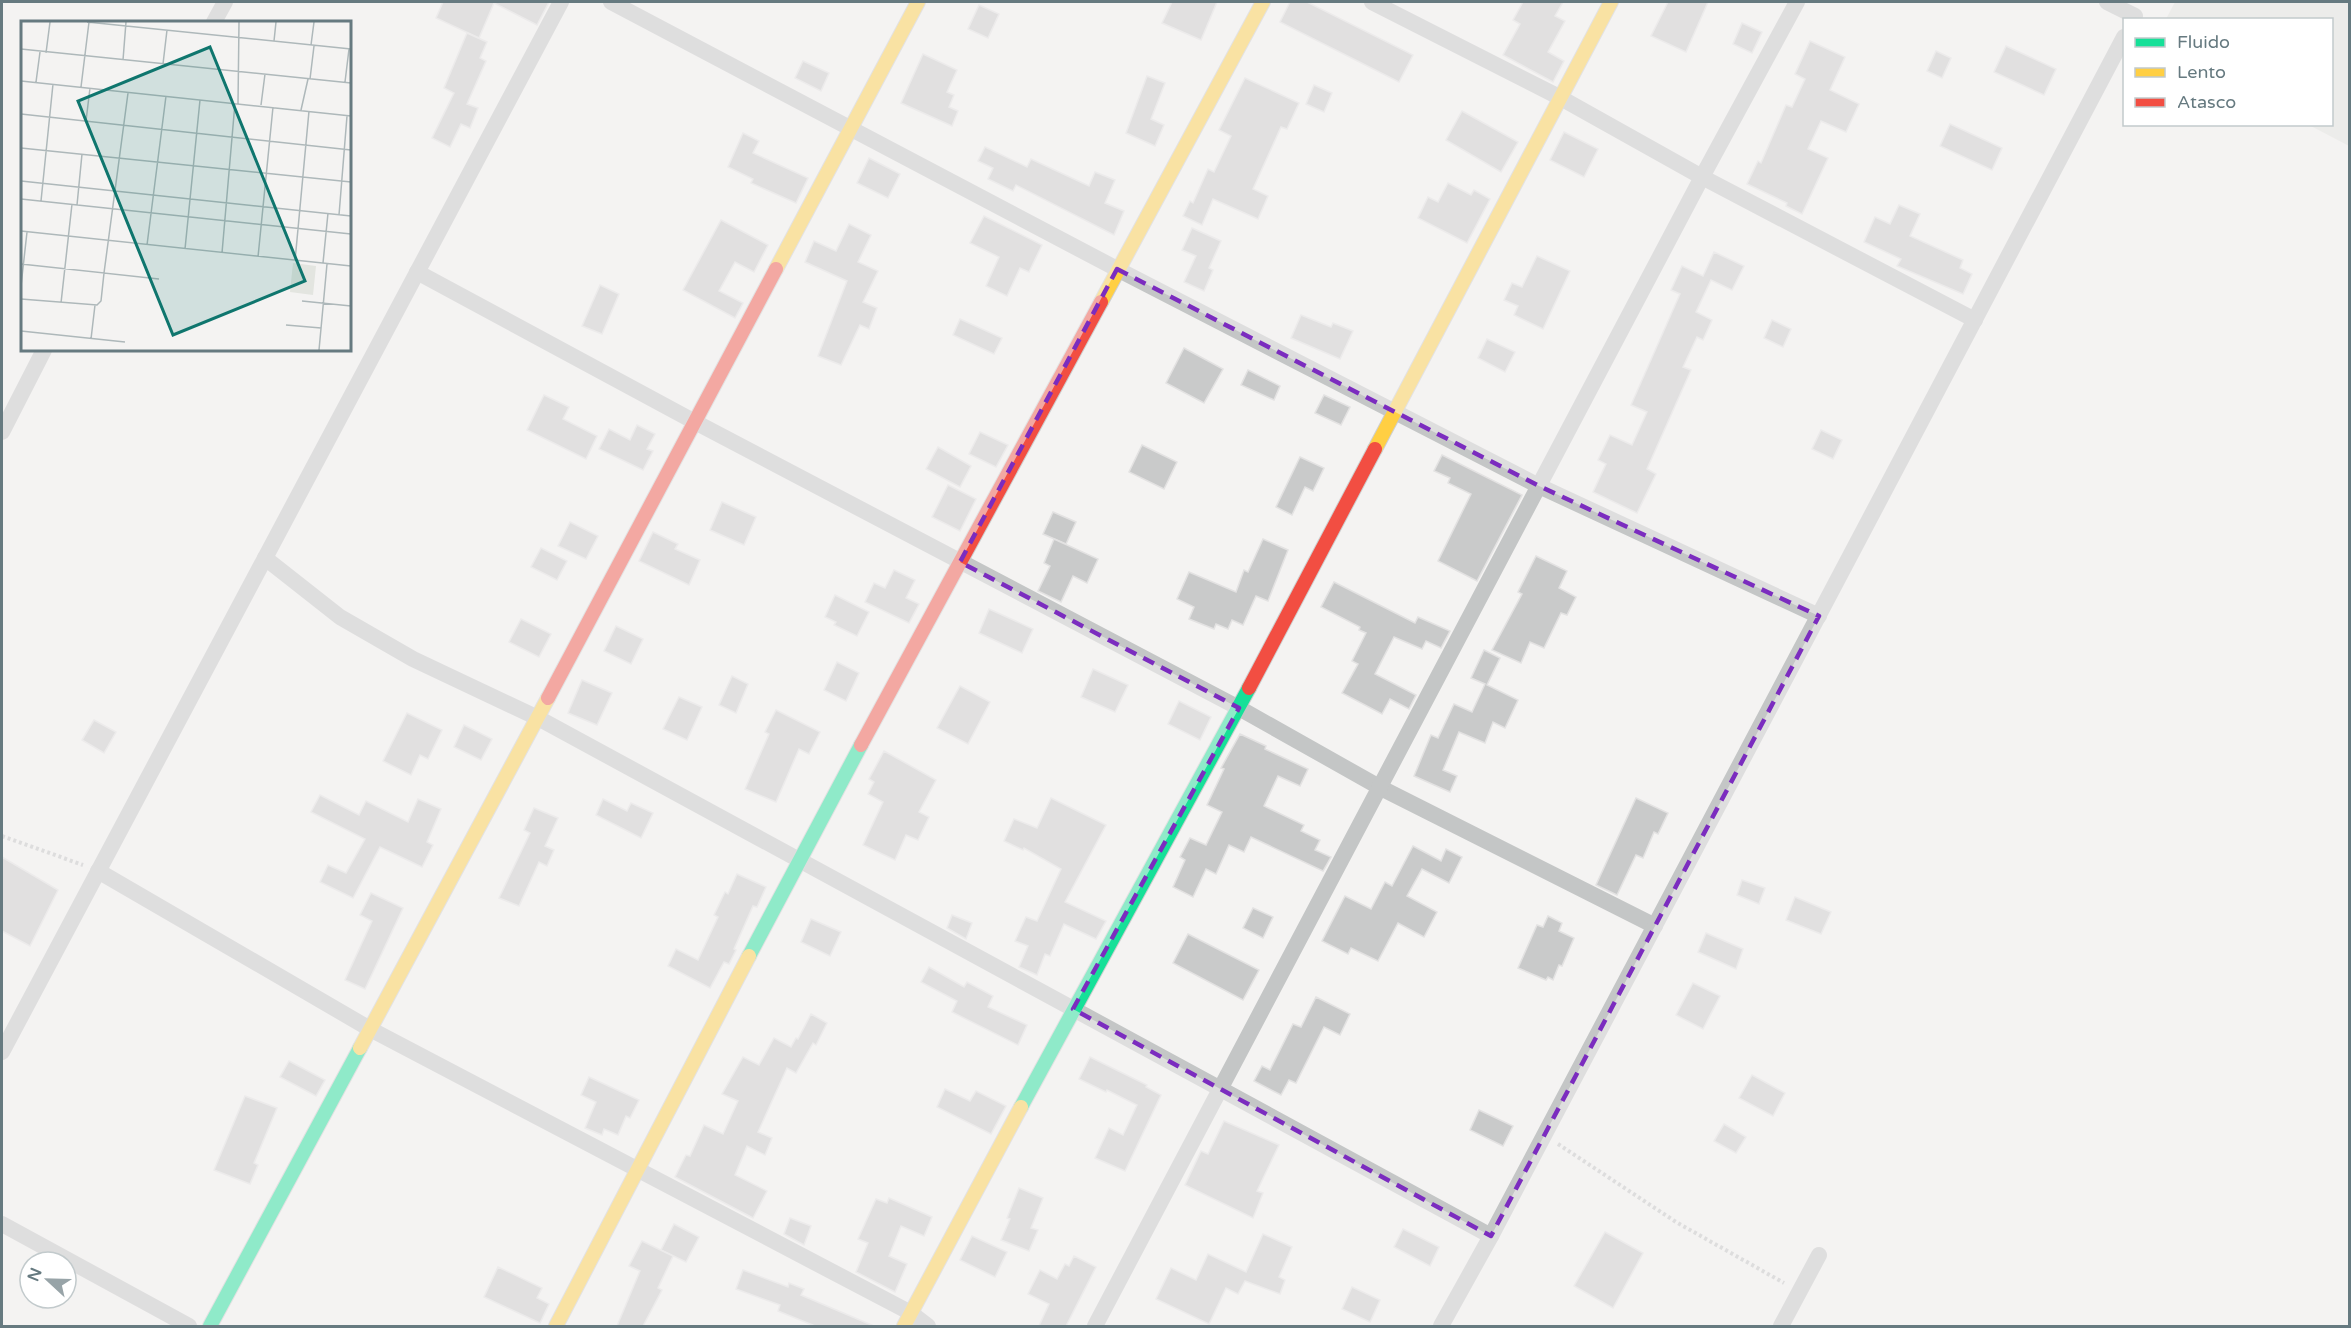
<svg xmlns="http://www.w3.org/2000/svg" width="2351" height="1328" font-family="'Varela Round',sans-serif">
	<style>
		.green { fill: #e3e5e0 }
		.building { fill: #c9caca; stroke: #e3e2e2; stroke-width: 1.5 }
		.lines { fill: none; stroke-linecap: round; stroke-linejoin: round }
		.fast-casing { stroke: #cecfcf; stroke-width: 16 }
		.slow-casing { stroke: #cecfcf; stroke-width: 16 }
		.jam-casing { stroke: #cecfcf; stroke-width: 16 }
		.path { stroke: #c2c3c4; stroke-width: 4; stroke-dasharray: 3 3; stroke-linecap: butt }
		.street { stroke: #c4c6c6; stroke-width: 16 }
		.fast { stroke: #16e098; stroke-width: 14 }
		.slow { stroke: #ffcf43; stroke-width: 14 }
		.jam { stroke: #f24e42; stroke-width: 14 }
		.marked { fill: none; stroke: #7b2cbf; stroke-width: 4.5; stroke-dasharray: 12 8; stroke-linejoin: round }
		.inset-road { fill: none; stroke: #aeb8ba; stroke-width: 1.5 }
		.view { fill: #0f766e; fill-opacity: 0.15; stroke: #0f766e; stroke-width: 3 }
		.inset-edge { fill: none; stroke: #667a80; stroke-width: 3 }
	</style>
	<rect width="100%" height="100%" fill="#f4f3f2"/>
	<!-- green -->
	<polygon class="green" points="2175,2 2349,2 2349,146 2309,125 2332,124 2332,20 2166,19"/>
	<!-- building -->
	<g class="building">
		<polygon points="443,2 549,2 537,25 494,3 479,38 436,18"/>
		<polygon points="1172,2 1217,2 1201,40 1162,23"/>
		<polygon points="1290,2 1307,2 1413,55 1399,82 1280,22"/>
		<polygon points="1523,2 1563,2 1555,16 1565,21 1548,52 1564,61 1553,82 1503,55 1520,24 1513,20"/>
		<polygon points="1668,2 1708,2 1686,52 1651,36"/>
		<polygon points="979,5 999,14 988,38 968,29"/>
		<polygon points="1742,23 1762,32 1752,53 1733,44"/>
		<polygon points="467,33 487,42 480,58 486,61 467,104 478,108 470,128 461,124 450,147 432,138 454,93 444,88"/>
		<polygon points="1810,41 1845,57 1830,90 1859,104 1846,132 1821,121 1808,149 1828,158 1802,214 1786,206 1787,203 1747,184 1758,161 1761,163 1786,105 1792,107 1805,79 1795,74"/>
		<polygon points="2006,46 2056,69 2044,95 1994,72"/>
		<polygon points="1936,51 1951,58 1942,78 1927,71"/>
		<polygon points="923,54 957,70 947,92 954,95 949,107 958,111 952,126 901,103"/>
		<polygon points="803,61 829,73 821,91 795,78"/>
		<polygon points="1147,76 1165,83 1151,119 1164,125 1155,146 1126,133"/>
		<polygon points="1245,78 1299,103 1287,129 1281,127 1253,189 1268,196 1258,219 1213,199 1202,225 1183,216 1190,201 1193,203 1208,169 1214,172 1231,136 1219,130"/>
		<polygon points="1314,85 1332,93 1324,112 1306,104"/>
		<polygon points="1462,111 1518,142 1501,172 1446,140"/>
		<polygon points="1950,124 2002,148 1992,170 1940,146"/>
		<polygon points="1564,132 1598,149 1584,177 1550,160"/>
		<polygon points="743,133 759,141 753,153 808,178 796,203 751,183 753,179 728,167"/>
		<polygon points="985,147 1027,167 1031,159 1089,186 1095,172 1115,180 1105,203 1124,211 1114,235 1016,185 1013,191 988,179 993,168 978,161"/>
		<polygon points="869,158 900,174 888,198 857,183"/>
		<polygon points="1448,183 1471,195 1474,190 1490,199 1467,243 1418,218 1428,197 1438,202"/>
		<polygon points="1899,205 1920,214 1910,236 1963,260 1960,268 1972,274 1963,294 1897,266 1901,259 1864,242 1875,217 1890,224"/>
		<polygon points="984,216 1042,245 1029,272 1020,268 1007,296 986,286 999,257 970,243"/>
		<polygon points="721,220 768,245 754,272 735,262 719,291 743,303 735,318 683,290"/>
		<polygon points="849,224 871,235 858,262 878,271 863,302 877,308 869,329 860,325 841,365 818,356 847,281 805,262 814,241 836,251"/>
		<polygon points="1192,228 1221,241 1209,268 1213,270 1204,291 1184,282 1196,256 1182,250"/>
		<polygon points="1714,252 1744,266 1732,290 1711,280 1696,312 1712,320 1703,340 1697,337 1683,367 1691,370 1647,469 1656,474 1637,513 1593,492 1606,464 1598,460 1610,435 1632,445 1647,412 1631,405 1680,294 1671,290 1682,266 1703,276"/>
		<polygon points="1537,256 1570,271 1543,329 1514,315 1518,306 1504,300 1512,283 1522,287"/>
		<polygon points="600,285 619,294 602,334 582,326"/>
		<polygon points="1301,315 1331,327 1333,323 1353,331 1340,359 1291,338"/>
		<polygon points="960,319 1002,338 994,354 953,335"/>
		<polygon points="1772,320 1791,329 1783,347 1764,338"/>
		<polygon points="1487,339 1515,352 1505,372 1478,358"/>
		<polygon points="1184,348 1223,369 1204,403 1166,383"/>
		<polygon points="1248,370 1280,386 1274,400 1241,385"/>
		<polygon points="544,395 569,407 563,419 597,436 586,459 527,430"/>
		<polygon points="1324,395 1350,407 1341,425 1315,413"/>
		<polygon points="637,425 655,434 647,449 653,451 643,470 599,449 609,429 630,440"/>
		<polygon points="1821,430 1842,440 1833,459 1812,449"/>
		<polygon points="980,432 1008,445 996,467 969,454"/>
		<polygon points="1142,445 1177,462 1164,489 1129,472"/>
		<polygon points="938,447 971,466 960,487 926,469"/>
		<polygon points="1442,455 1522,495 1477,581 1438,561 1471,494 1448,483 1450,478 1434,471"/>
		<polygon points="1300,457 1324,468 1313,491 1305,487 1292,515 1276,507"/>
		<polygon points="948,485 976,499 960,531 932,517"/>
		<polygon points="722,502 756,517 744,545 710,530"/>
		<polygon points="1053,512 1076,522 1066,544 1043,534"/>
		<polygon points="570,522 598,536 586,559 558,546"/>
		<polygon points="653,532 678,544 675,549 700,560 689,585 639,561"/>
		<polygon points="1054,539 1098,559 1087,583 1073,576 1061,602 1038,591 1050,566 1044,563"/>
		<polygon points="1263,539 1288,550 1268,601 1256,596 1243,625 1232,620 1228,629 1216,624 1214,629 1189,619 1194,607 1177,599 1189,572 1236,592 1244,570 1248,572"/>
		<polygon points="541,548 567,561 557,580 531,567"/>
		<polygon points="1536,556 1567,571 1559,588 1576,597 1567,615 1561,613 1544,648 1530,642 1521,663 1492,650 1522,594 1518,592"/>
		<polygon points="894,570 915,580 906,598 919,604 909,623 865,602 874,583 885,588"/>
		<polygon points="1334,582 1415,623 1418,617 1450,631 1441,648 1426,641 1422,649 1394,637 1375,674 1416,695 1409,709 1390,699 1382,714 1342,693 1358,664 1352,661 1366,633 1359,630 1360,627 1321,607"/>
		<polygon points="835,595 869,612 857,636 834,625 836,622 825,617"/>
		<polygon points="989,609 1033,629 1022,653 979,633"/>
		<polygon points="521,619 551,634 539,657 509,642"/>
		<polygon points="616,626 643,639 631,664 604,651"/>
		<polygon points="1484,650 1500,658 1487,685 1518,700 1505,728 1493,722 1485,743 1459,732 1443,770 1457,776 1450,792 1414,776 1431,735 1438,738 1454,704 1472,712 1485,684 1471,678"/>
		<polygon points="837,662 859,673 846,701 824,690"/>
		<polygon points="1093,669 1128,685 1115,712 1081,697"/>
		<polygon points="732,676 748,684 736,713 719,705"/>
		<polygon points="582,680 612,693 597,725 568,713"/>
		<polygon points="960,686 990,702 968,744 937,728"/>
		<polygon points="679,697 702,707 687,740 663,729"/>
		<polygon points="1179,701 1211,717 1200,740 1168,724"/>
		<polygon points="776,710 820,732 809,754 799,749 776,802 745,789 769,734 765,732"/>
		<polygon points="407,713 442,730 428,759 420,755 411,775 383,761"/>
		<polygon points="94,720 116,732 104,753 82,740"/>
		<polygon points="464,725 492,739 481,760 454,747"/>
		<polygon points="1240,734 1266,746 1265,749 1308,769 1300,786 1278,776 1264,806 1304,825 1301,831 1320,840 1315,850 1331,857 1323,871 1251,837 1244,852 1229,845 1216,874 1206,869 1193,897 1173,887 1185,860 1180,857 1190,838 1206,845 1222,812 1207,805 1224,769 1221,768"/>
		<polygon points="884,751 936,780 919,812 929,817 918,840 906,835 895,860 863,845 883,802 868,794 874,782 869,779"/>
		<polygon points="320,795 359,815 366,801 408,822 418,799 441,809 427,842 433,845 422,867 380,847 353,898 320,882 328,865 346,873 365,839 311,812"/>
		<polygon points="1051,798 1106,825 1065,902 1106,921 1096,939 1064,924 1050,956 1045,954 1037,975 1019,967 1028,946 1015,941 1026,917 1037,921 1061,869 1024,848 1023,850 1004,841 1014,819 1037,828"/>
		<polygon points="1636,798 1668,813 1658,834 1654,832 1643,858 1636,855 1617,895 1596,885"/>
		<polygon points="603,799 627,811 631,803 653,813 641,838 596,815"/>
		<polygon points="534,808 558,818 545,846 554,850 547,866 539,862 519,906 499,898 530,833 524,830"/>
		<polygon points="1413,846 1441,861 1446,849 1462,857 1449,883 1422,869 1407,896 1437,912 1424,937 1398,923 1378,961 1351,948 1348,954 1322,941 1345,896 1371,909 1385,882 1392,886"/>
		<polygon points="2,857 58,890 30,946 2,931"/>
		<polygon points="737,874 766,887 757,907 753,906 734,949 736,950 729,964 724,962 710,988 668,966 676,949 698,960 718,917 714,915 725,892 728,894"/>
		<polygon points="1742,880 1765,888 1759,904 1737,895"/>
		<polygon points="371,893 403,908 365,989 345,980 372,921 360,915"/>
		<polygon points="1795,897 1831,912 1821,934 1786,920"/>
		<polygon points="1253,908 1273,917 1263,938 1243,928"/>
		<polygon points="952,915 972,923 966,939 947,928"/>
		<polygon points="1548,916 1562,923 1559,931 1574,938 1562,966 1559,965 1553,980 1548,977 1546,980 1518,968 1537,925 1543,927"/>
		<polygon points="811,919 841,932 830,956 801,942"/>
		<polygon points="1706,933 1743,949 1736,969 1698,952"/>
		<polygon points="1188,934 1259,970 1243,1000 1173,963"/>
		<polygon points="929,967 964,987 967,982 993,996 988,1007 1027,1025 1018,1045 952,1012 957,1001 921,982"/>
		<polygon points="1693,983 1720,996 1703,1029 1676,1015"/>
		<polygon points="1316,997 1350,1014 1340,1035 1324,1027 1296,1083 1289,1080 1281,1095 1254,1081 1262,1066 1270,1070 1293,1024 1301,1027"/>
		<polygon points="811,1014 827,1023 816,1045 813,1043 796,1073 787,1068 758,1132 772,1138 765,1155 747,1146 735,1175 767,1191 753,1218 675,1177 686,1155 690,1156 704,1125 723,1134 738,1101 722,1094 743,1057 759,1065 774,1038 791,1047 796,1038 798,1039"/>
		<polygon points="1090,1057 1147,1085 1146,1087 1161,1095 1125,1171 1095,1158 1109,1128 1123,1135 1137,1105 1107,1090 1106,1092 1079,1079"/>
		<polygon points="289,1061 325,1080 316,1096 280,1077"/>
		<polygon points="1752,1075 1785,1093 1773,1116 1739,1098"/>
		<polygon points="589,1077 639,1100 630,1118 626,1116 618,1135 604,1129 602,1135 585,1128 596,1102 581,1095"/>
		<polygon points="945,1089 970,1101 976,1091 1006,1106 991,1134 937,1107"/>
		<polygon points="245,1096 277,1108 254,1163 258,1165 250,1184 214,1170"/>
		<polygon points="1479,1110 1513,1126 1503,1146 1470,1130"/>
		<polygon points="1224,1121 1279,1145 1257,1191 1263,1193 1253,1218 1185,1185 1201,1151 1208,1154"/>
		<polygon points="1724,1124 1746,1137 1736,1153 1714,1141"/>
		<polygon points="1019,1188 1043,1198 1031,1228 1038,1230 1029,1251 1001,1240 1010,1219 1007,1218"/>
		<polygon points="889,1198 932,1217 924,1236 901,1226 889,1256 907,1264 895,1292 856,1272 868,1243 858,1239 876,1199 887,1203"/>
		<polygon points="790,1218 811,1226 804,1245 784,1234"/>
		<polygon points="674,1224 699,1237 686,1262 661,1250"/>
		<polygon points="1403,1229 1439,1247 1430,1266 1394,1247"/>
		<polygon points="1605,1232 1643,1253 1613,1308 1574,1286"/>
		<polygon points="1263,1234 1292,1247 1279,1277 1285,1280 1280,1294 1245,1281 1238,1294 1226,1288 1209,1324 1156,1299 1171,1268 1196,1280 1208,1254 1246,1272"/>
		<polygon points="972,1236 1007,1252 995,1277 960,1260"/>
		<polygon points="642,1241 673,1256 658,1288 662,1290 643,1326 617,1326 640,1271 629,1266"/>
		<polygon points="1074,1256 1096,1267 1066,1326 1039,1326 1049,1304 1028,1294 1040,1270 1057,1279 1065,1264 1069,1266"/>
		<polygon points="498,1267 542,1288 537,1298 549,1304 540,1323 484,1297"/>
		<polygon points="743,1270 788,1287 789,1283 804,1289 801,1295 874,1326 815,1326 778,1311 780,1305 736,1289"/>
		<polygon points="1352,1287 1380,1300 1370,1322 1342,1309"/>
	</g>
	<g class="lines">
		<defs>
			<g id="fast">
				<polyline points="749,956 861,745"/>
				<polyline points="1021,1107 1249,688"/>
				<polyline points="210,1326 360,1048"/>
			</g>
			<g id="slow">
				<polyline points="776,269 918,2"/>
				<polyline points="1101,302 1263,2"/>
				<polyline points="1375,449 1611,2"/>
				<polyline points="360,1048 548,698"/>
				<polyline points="556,1326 749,956"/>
				<polyline points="904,1326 1021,1107"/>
			</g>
			<g id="jam">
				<polyline points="1249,688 1375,449"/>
				<polyline points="548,698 776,269"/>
				<polyline points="861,745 1101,302"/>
			</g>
		</defs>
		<!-- fast casing -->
		<use href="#fast" class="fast-casing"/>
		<!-- slow casing -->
		<use href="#slow" class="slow-casing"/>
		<!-- jam casing -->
		<use href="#jam" class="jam-casing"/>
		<!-- path -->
		<g class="path">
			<polyline points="2,836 83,865"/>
			<polyline points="1558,1144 1676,1222 1784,1283"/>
		</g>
		<!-- street -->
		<g class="street">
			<polyline points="611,2 1117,269 1539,486 1819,616"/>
			<polyline points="1372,2 1559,97 1702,177 1975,320"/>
			<polyline points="2107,2 2135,16"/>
			<polyline points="214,22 225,2"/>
			<polyline points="417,272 695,422 1239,708 1381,788 1655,926"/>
			<polyline points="2,432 44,350"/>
			<polyline points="265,558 340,617 413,659 538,718 1491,1236"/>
			<polyline points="98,871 370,1029 911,1313 928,1326"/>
			<polyline points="2,1052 561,2"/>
			<polyline points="2,1224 189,1326"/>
			<polyline points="1095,1326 1702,177 1797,2"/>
			<polyline points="1441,1326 1491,1236 2124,37"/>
			<polyline points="1781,1326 1819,1255"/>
		</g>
		<!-- fast -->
		<use href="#fast" class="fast"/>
		<!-- slow -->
		<use href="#slow" class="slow"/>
		<!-- jam -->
		<use href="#jam" class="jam"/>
	</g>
	<!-- marked area -->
	<path d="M0 0H2351V1328H0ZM1117 269 1539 486 1819 616 1491 1236 1073 1009 1239 708 960 562Z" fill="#f4f3f2" fill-opacity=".55" fill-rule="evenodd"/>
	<path class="marked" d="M1117 269 1539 486 1819 616 1491 1236 1073 1009 1239 708 960 562Z"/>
	<!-- overview -->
	<g transform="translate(21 21)">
		<rect width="330" height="330" fill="#f4f3f2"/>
		<path d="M272 242 295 245 292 274 269 271Z" fill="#e3e5e0"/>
		<path class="inset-road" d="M66 1 330 28M253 20 255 1M290 24 293 1M0 28 330 62M25 32 29 1M102 39 105 1M142 43 146 9M289 58 293 25M0 60 330 95M15 61 19 31M324 61 328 28M60 66 68 1M217 83 218 1M240 84 244 53M280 89 287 58M0 93 330 129M65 100 69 67M0 127 330 161M0 160 330 195M0 178 330 213M20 180 32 63M56 184 61 133M318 194 326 95M0 210 330 245M126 224 145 75M164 228 179 79M201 232 214 82M237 236 252 86M274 240 288 90M302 242 307 192M0 243 83 252 107 72M0 265 6 211M0 278 76 284 80 280 83 252 138 258M281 280 330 285M40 282 51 183M265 304 300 307M0 310 104 321M70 318 74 284M298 329 306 243"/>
		<path class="view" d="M189 26 284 260 152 314 57 80Z"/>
		<rect width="330" height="330" class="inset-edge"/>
	</g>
	<!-- border -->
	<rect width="2351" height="1328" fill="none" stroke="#667a80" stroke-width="6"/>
	<!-- legend -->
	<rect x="2123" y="18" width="210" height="108" fill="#ffffff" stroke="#c2cacc" stroke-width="1.5"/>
	<rect x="2135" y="38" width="30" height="9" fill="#16e098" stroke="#c2cacc" stroke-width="1.5"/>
	<text x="2177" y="48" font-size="18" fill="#667a80">Fluido</text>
	<rect x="2135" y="68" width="30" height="9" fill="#ffcf43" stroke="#c2cacc" stroke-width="1.5"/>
	<text x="2177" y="78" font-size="18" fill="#667a80">Lento</text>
	<rect x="2135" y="98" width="30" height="9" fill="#f24e42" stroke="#c2cacc" stroke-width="1.5"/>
	<text x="2177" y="108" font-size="18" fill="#667a80">Atasco</text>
	<!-- north arrow -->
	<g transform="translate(48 1280) rotate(292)"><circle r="28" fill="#ffffff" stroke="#c2cacc" stroke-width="1.5"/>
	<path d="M0-4.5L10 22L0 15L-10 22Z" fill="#98a4a8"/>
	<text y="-9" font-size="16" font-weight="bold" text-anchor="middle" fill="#667a80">N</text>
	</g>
</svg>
